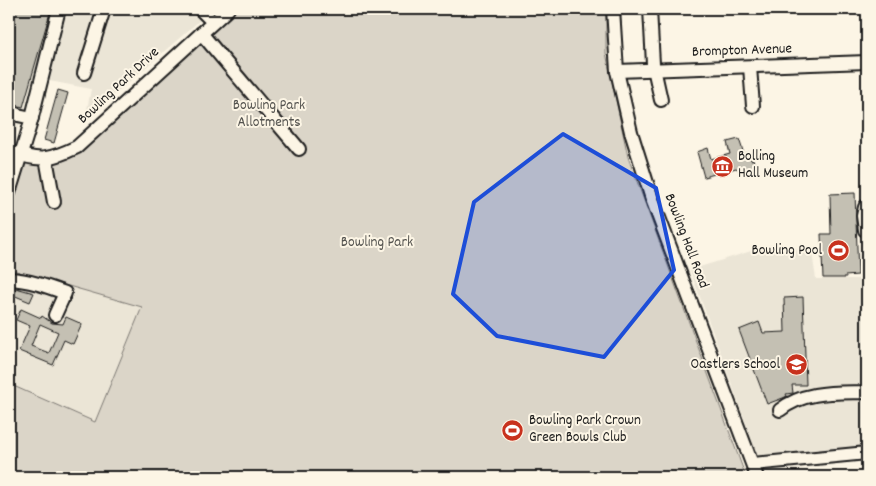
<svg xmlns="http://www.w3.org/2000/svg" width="876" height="486" font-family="Dekko,sans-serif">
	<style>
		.built { fill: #ebe5d6 }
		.green { fill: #dbd5c8; stroke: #7c7872 }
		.building { fill: #c4c0b3; stroke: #1c1c1c; fill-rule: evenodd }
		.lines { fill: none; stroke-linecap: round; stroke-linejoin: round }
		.minor-casing { stroke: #1c1c1c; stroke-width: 16 }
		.minor { stroke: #fcf5e5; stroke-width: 12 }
		.marked { fill: #1d4ed8; fill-opacity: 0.2; stroke: #1d4ed8; stroke-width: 4; stroke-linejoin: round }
		.labels { text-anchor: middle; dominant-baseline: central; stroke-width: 4; stroke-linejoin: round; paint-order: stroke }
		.street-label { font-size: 15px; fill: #1c1c1c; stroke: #fcf5e5 }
		.park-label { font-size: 15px; fill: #555450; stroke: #fcf5e5 }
		.poi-label { font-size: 15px; fill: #1c1c1c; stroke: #fcf5e5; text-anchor: start }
	</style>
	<rect width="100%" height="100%" fill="#fcf5e5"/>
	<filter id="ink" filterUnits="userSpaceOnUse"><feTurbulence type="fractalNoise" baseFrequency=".02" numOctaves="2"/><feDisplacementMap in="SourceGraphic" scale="10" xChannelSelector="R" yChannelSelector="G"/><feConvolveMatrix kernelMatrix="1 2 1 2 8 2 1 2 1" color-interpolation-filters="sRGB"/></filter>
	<g filter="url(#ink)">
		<!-- built -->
		<g class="built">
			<polygon points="9,9 213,9 85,120 91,89 34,78 14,141 9,139"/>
			<polygon points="774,244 812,253 816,279 867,279 867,451 759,459 690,270"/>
			<polygon points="9,269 142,307 95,422 9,384"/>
		</g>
		<!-- green -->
		<polygon class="green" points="229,9 606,9 606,53 628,157 746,477 9,477 9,384 95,422 142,307 9,269 9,193 20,155 57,157"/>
		<!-- building -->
		<g class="building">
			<polygon points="9,9 51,9 23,107 12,104 14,88 9,86"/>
			<polygon points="58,90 68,93 54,143 44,140"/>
			<polygon points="739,139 744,154 749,152 751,160 753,159 756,169 746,172 745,167 739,170 736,168 704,177 697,152 708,148 711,159 730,154 727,142"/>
			<polygon points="855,193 858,275 845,276 845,278 823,278 821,234 831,234 830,194"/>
			<polygon points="16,288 34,293 30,302 13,295"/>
			<polygon points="803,297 806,385 792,385 793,393 786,394 787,396 783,398 767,404 739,330 759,322 763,333 785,332 784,298"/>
			<path d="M21 309 41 318 42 316 52 323 63 324 66 317 82 324 73 344 64 340 53 365 19 351 30 326 16 320ZM40 324 58 332 49 353 31 346Z"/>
		</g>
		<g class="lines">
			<defs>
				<g id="minor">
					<polyline points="200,9 213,22"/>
					<polyline points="613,9 617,71 631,132 652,199 757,477"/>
					<polyline points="650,9 653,64 661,100"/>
					<polyline points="201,33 299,149"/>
					<polyline points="750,67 753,106"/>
					<polyline points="617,71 867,62"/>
					<polyline points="84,73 104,9"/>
					<polyline points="9,111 18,115 32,118"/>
					<path d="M9 151C39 162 48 161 77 147L228 9"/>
					<polyline points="46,158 54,202"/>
					<polyline points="9,193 30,125 59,9"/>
					<polyline points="867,206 865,207 863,216 865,230 867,230"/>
					<path d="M9 279C29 280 46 286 65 293L55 315"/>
					<path d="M780 410C805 390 837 393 867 392"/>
					<polyline points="753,464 867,453"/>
				</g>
			</defs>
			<!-- minor casing -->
			<use href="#minor" class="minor-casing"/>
			<!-- minor -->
			<use href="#minor" class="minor"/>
		</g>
	</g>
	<!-- marked area -->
	<path class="marked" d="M563 134 656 188 674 270 604 357 497 336 453 294 474 202Z"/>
	<!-- icons -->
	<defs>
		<symbol id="museum-disc" viewBox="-11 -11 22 22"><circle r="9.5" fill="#c8321e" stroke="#fcf5e5"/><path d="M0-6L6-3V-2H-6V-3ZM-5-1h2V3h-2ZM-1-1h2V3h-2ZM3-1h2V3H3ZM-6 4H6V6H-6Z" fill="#fff"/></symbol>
		<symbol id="stadium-disc" viewBox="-11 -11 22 22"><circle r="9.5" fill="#c8321e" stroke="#fcf5e5"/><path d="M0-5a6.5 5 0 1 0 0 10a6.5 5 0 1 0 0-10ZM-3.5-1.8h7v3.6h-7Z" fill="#fff"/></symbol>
		<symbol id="school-disc" viewBox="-11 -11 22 22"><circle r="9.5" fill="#c8321e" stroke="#fcf5e5"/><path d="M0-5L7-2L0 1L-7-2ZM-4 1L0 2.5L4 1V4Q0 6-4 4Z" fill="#fff"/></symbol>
	</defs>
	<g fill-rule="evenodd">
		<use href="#museum-disc" x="710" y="154" width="25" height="25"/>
		<use href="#stadium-disc" x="826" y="238" width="25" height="25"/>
		<use href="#school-disc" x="784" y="352" width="25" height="25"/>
		<use href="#stadium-disc" x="500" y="418" width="25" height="25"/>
	</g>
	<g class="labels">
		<!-- street labels -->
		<g class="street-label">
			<text transform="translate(742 51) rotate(-2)">Brompton Avenue</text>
			<text transform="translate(119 86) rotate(-43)">Bowling Park Drive</text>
			<text transform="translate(686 241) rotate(69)">Bowling Hall Road</text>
		</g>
		<!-- park labels -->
		<g class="park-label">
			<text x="269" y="106">Bowling Park<tspan x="269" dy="17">Allotments</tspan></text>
			<text x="377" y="243">Bowling Park</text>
		</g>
		<!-- poi labels -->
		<g class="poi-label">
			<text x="738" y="157">Bolling<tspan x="738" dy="17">Hall Museum</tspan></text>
			<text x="822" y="251" text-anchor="end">Bowling Pool</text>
			<text x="780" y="365" text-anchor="end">Oastlers School</text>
			<text x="529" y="421">Bowling Park Crown<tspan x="529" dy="17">Green Bowls Club</tspan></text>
		</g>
	</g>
	<!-- margin -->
	<rect width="876" height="486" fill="none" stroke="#fcf5e5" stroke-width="30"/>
	<rect x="15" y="15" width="846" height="456" fill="none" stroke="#1c1c1c" stroke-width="2" filter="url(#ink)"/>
</svg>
